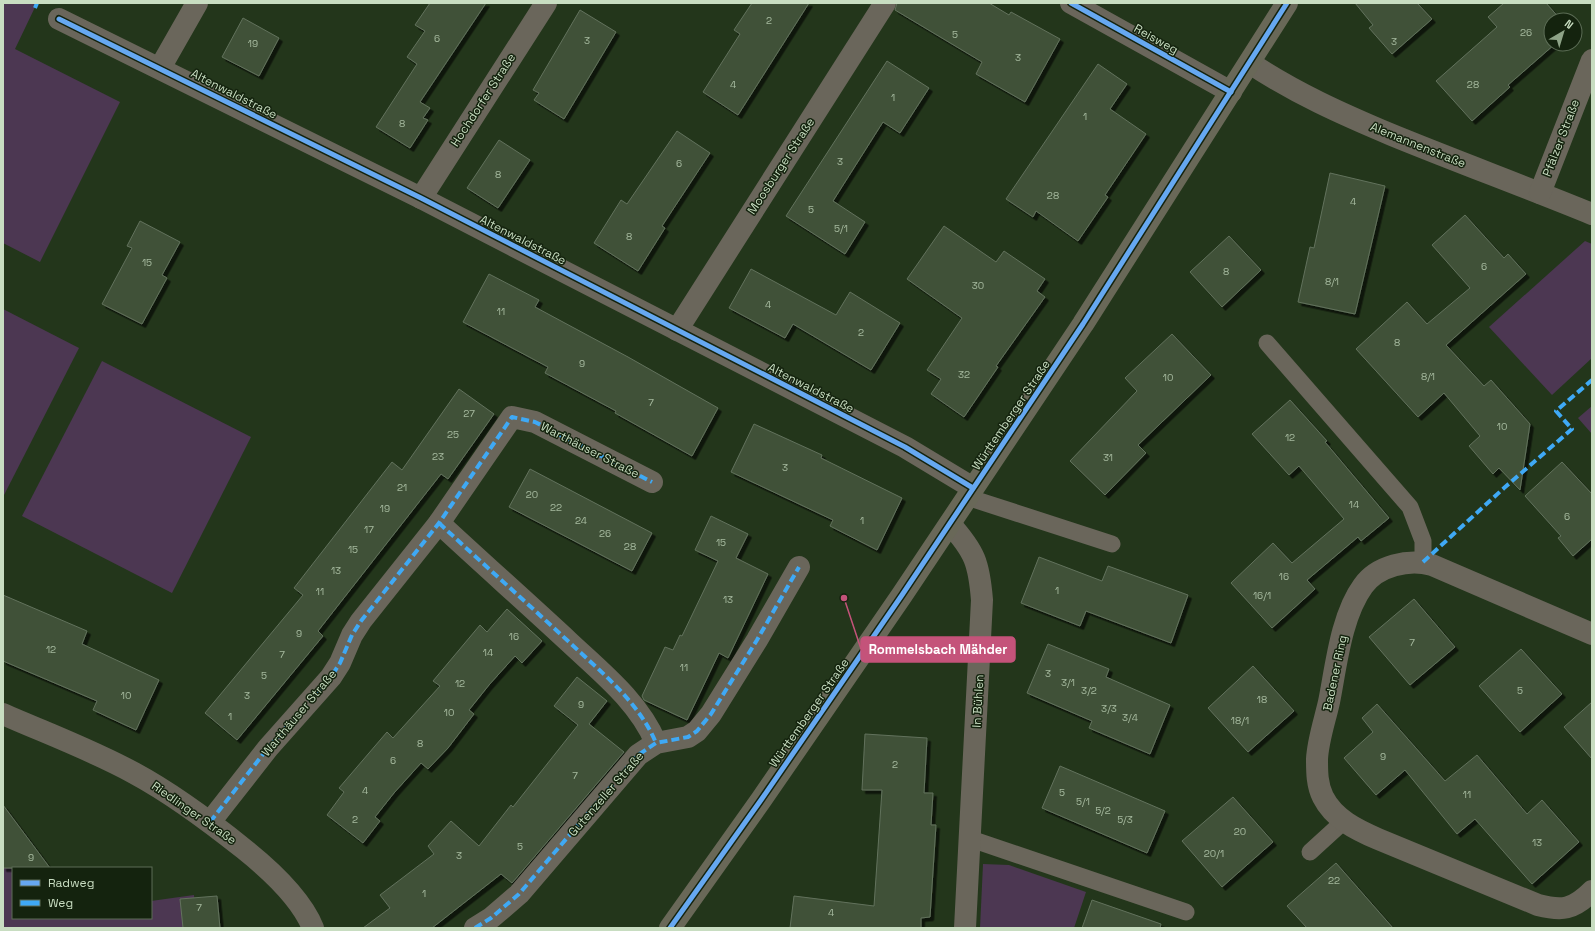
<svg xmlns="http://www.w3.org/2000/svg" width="1595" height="931" font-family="'Space Grotesk',sans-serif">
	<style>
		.green { fill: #4c3752 }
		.building { fill: #405139; stroke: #62725c; filter: url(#shadow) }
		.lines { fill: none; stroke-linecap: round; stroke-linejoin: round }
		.lane { stroke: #6a665b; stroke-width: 17 }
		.street { stroke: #6a665b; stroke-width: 22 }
		.secondary { stroke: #696858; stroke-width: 22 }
		.quiet { stroke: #3fa9f5; stroke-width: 4; stroke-dasharray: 8 4; stroke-linecap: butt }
		.cycleway-casing { stroke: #14230e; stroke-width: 8 }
		.cycleway { stroke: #66a8f1; stroke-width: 5 }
		.labels { text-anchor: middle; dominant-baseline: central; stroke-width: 3; stroke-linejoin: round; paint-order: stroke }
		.number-label { font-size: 10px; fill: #a6ba9f }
		.street-label { font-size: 12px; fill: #c8ddc1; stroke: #14230e }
		.leader { fill: none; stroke: #c4537a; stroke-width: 1.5 }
		.callout-dot { fill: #c4537a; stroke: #14230e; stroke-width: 1.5 }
		.callout { fill: #c4537a; stroke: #c4537a; stroke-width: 1.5 }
		.callout-label { font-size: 13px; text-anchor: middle; font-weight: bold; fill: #fff }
	</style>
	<defs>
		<filter id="shadow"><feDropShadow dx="3.5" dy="3.5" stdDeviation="0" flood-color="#0009"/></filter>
	</defs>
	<rect width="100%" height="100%" fill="#23361b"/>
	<!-- green -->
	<g class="green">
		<polygon points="3,3 37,3 15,49 120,102 40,262 3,243"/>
		<polygon points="1585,241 1592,244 1592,358 1552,395 1489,327"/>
		<polygon points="3,309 79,348 3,497"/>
		<polygon points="102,361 251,437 172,593 22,516"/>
		<polygon points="1592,406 1592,434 1578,418"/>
		<polygon points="3,843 13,868 13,918 151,918 151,901 194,895 196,928 3,928"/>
		<polygon points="983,864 1009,865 1086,892 1074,928 980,928"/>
	</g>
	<!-- building -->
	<g class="building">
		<polygon points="430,3 486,3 420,102 430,108 423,118 428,120 410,148 376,127 417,64 407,57 425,31 415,25"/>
		<polygon points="752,3 809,3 738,115 703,92 740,34 734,30"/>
		<polygon points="897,3 989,3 1009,15 1011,12 1060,39 1025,102 976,74 982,62 895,10"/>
		<polygon points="1355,3 1417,3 1432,19 1392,54 1369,28 1373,25"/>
		<polygon points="1504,3 1546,3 1561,20 1551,20 1551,44 1555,44 1508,85 1510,87 1472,121 1436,81 1497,27 1488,17"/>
		<polygon points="580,10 616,32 564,119 534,100 539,93 533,90"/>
		<polygon points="243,18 279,38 259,76 222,57"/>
		<polygon points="887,61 929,88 900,133 883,122 833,201 865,222 845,254 786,216"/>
		<polygon points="1098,64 1127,84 1110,109 1146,134 1105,195 1108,197 1078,241 1036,211 1033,217 1006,199"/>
		<polygon points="677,131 710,153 662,226 665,228 638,271 594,243 621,200 627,204"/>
		<polygon points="499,140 530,160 498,208 467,188"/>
		<polygon points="1330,173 1385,186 1355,314 1298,302 1310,247 1314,248"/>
		<polygon points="1465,215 1504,258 1508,254 1526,274 1446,345 1484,386 1491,380 1530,424 1520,490 1499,468 1493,474 1469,446 1480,436 1444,393 1418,417 1356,349 1407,302 1427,324 1470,288 1432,245"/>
		<polygon points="140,221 180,242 162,275 167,278 142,324 102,304 132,248 127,246"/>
		<polygon points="944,226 996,262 1004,251 1045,279 1037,291 1045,297 996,366 998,367 964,417 931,394 941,379 927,370 962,318 907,279"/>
		<polygon points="1229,236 1261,270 1222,307 1190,272"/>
		<polygon points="751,269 836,315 850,292 900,323 871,370 793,324 785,338 729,308"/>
		<polygon points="489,274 539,300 535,307 628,357 718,408 692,456 615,413 616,411 545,373 548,367 463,322"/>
		<polygon points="1172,334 1211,375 1138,445 1146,453 1105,495 1070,461 1137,391 1125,378"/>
		<polygon points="459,389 494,414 448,479 441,474 318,631 323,636 237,740 205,713 303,595 294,588 392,462 402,470"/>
		<polygon points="1290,400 1327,441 1325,442 1389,518 1361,541 1358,537 1307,580 1315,589 1272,628 1231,583 1273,543 1292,563 1344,519 1299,466 1289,475 1252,434"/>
		<polygon points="754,424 822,455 821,458 902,498 877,550 830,526 833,520 731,472"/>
		<polygon points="1562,462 1592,494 1592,539 1573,556 1558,538 1561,536 1525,496"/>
		<polygon points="530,469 652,533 632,571 509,507"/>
		<polygon points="711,516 748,534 736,558 768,574 728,658 719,653 687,720 644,700 642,696 665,647 673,650 680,635 682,636 718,561 695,550"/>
		<polygon points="1039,557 1102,581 1108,566 1188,595 1171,643 1086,611 1080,626 1021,603"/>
		<polygon points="3,595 87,631 82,644 159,680 136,730 93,710 97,701 3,661"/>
		<polygon points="1414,599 1455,647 1410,685 1369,637"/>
		<polygon points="507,609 542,641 522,663 515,656 489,685 469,710 474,714 448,748 428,769 421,763 394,793 375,817 380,821 363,843 327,815 344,792 339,788 387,732 393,738 440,686 433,681 480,625 487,632"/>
		<polygon points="1048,644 1109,669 1106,677 1170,705 1150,754 1089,728 1092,721 1027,693"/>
		<polygon points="1521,649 1562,694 1520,732 1479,686"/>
		<polygon points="1253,666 1294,711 1248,752 1208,708"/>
		<polygon points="577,677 607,701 589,724 624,752 512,883 501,874 432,928 363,928 390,908 380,895 434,854 428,846 451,821 479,846 511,805 513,807 578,725 554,706"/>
		<polygon points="1592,702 1592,759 1564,727"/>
		<polygon points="1377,704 1445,781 1477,755 1527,814 1542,800 1579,842 1532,884 1475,819 1457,834 1405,770 1376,795 1344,758 1373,732 1362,718"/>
		<polygon points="865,734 927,738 924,793 933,793 931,825 936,825 930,917 921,918 921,928 790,928 794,896 874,906 882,790 862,790"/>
		<polygon points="1060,766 1165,811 1147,853 1042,808"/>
		<polygon points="1233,797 1273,842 1222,887 1182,841"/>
		<polygon points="3,805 50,868 3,868"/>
		<polygon points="1336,863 1393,928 1307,928 1287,906"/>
		<polygon points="217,896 220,928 183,928 180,899"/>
		<polygon points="1092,900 1161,924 1160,928 1082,928"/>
	</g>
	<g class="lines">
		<!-- lane -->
		<g class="lane">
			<polyline points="1267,343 1410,507 1423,541 1423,562"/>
			<polyline points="967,497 1112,544"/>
			<polyline points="971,839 1186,912"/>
			<polyline points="1310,852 1344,821"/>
		</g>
		<!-- street -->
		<g class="street">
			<polyline points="1071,3 1231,92"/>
			<polyline points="59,19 421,198 905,447 973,488"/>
			<path d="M1250 63C1295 93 1342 114 1392 135 1458 162 1526 187 1592 214"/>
			<polyline points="160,68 197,3"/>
			<polyline points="1540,193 1592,60"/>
			<polyline points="421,198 546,3"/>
			<polyline points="677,330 885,3"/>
			<path d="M439 523C482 563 526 602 569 642 601 672 639 702 656 743"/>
			<path d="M950 524C975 552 979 563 982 600L965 928"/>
			<path d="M1592 634 1432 565C1409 558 1377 566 1363 586 1341 616 1336 667 1329 702 1325 720 1318 740 1317 759 1317 772 1317 785 1323 797 1334 819 1357 830 1378 839L1538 905C1562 911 1573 910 1592 891"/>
			<path d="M3 714C46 733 92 750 134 773 173 794 209 821 244 849 269 869 301 898 313 928"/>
			<polyline points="210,822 268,748 331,677 340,663 352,635 361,621 439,523 512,417 535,422 652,482"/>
			<polyline points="475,928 491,918 519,894 638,755 656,743 688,737 697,731 711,714 757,640 799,567"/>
		</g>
		<!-- secondary -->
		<polyline class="secondary" points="670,928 761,800 902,595 1083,324 1287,3"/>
		<!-- quiet -->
		<g class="quiet">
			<polyline points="35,8 37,3"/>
			<path d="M439 523C482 563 526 602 569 642 601 672 639 702 656 743"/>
			<polyline points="1423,562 1504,488 1572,429 1556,411 1592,380"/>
			<polyline points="210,822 268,748 331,677 340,663 352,635 361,621 439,523 512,417 535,422 652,482"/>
			<polyline points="475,928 491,918 519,894 638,755 656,743 688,737 697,731 711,714 757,640 799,567"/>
		</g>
		<defs>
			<g id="cycleway">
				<polyline points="1071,3 1231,92"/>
				<polyline points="59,19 421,198 905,447 973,488"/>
				<polyline points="670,928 761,800 902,595 1083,324 1287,3"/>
			</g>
		</defs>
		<!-- cycleway casing -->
		<use href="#cycleway" class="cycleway-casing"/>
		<!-- cycleway -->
		<use href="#cycleway" class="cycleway"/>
	</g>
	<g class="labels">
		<!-- number labels -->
		<g class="number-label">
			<text x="769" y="20">2</text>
			<text x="1526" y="32">26</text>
			<text x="955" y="34">5</text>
			<text x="437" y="38">6</text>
			<text x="587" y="40">3</text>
			<text x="1394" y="41">3</text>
			<text x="253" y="43">19</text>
			<text x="1018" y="57">3</text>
			<text x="733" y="84">4</text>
			<text x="1473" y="84">28</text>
			<text x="893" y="97">1</text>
			<text x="1085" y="116">1</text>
			<text x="402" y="123">8</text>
			<text x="840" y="161">3</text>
			<text x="679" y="163">6</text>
			<text x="498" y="174">8</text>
			<text x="1053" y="195">28</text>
			<text x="1353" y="201">4</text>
			<text x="811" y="209">5</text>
			<text x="841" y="228">5/1</text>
			<text x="629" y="236">8</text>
			<text x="147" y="262">15</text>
			<text x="1484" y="266">6</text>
			<text x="1226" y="271">8</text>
			<text x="1332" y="281">8/1</text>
			<text x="978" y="285">30</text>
			<text x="768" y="304">4</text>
			<text x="501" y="311">11</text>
			<text x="861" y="332">2</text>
			<text x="1397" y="342">8</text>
			<text x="582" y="363">9</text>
			<text x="964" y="374">32</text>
			<text x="1428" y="376">8/1</text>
			<text x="1168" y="377">10</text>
			<text x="651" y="402">7</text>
			<text x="469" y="413">27</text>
			<text x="1502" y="426">10</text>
			<text x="453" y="434">25</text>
			<text x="1290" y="437">12</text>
			<text x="438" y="456">23</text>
			<text x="1108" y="457">31</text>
			<text x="785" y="467">3</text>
			<text x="402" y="487">21</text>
			<text x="532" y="494">20</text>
			<text x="1354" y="504">14</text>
			<text x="556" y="507">22</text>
			<text x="385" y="508">19</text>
			<text x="1567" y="516">6</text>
			<text x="581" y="520">24</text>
			<text x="862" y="520">1</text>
			<text x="369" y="529">17</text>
			<text x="605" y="533">26</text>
			<text x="721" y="542">15</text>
			<text x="630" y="546">28</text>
			<text x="353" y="549">15</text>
			<text x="336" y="570">13</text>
			<text x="1284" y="576">16</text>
			<text x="1057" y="590">1</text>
			<text x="320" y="591">11</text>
			<text x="1262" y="595">16/1</text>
			<text x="728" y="599">13</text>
			<text x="299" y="633">9</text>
			<text x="514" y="636">16</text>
			<text x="1412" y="642">7</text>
			<text x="51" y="649">12</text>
			<text x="488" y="652">14</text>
			<text x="282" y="654">7</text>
			<text x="684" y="667">11</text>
			<text x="1048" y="673">3</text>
			<text x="264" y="675">5</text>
			<text x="1068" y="682">3/1</text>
			<text x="460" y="683">12</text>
			<text x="1089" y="690">3/2</text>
			<text x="1520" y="690">5</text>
			<text x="126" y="695">10</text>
			<text x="247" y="695">3</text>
			<text x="1262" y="699">18</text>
			<text x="581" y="704">9</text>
			<text x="1109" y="708">3/3</text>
			<text x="449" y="712">10</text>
			<text x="230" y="716">1</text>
			<text x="1130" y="717">3/4</text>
			<text x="1240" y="720">18/1</text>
			<text x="420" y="743">8</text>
			<text x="1383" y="756">9</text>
			<text x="393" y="760">6</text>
			<text x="895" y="764">2</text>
			<text x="575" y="775">7</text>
			<text x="365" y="790">4</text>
			<text x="1062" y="792">5</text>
			<text x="1467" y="794">11</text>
			<text x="1083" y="801">5/1</text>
			<text x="1103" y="810">5/2</text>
			<text x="355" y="819">2</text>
			<text x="1125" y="819">5/3</text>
			<text x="1240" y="831">20</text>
			<text x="1537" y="842">13</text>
			<text x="520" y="846">5</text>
			<text x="1214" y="853">20/1</text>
			<text x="459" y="855">3</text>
			<text x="31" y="857">9</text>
			<text x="1334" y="880">22</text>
			<text x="424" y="893">1</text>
			<text x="199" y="907">7</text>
			<text x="831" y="912">4</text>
		</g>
		<!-- street labels -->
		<g class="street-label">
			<text transform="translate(1156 39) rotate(29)">Reisweg</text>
			<text transform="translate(234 94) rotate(27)">Altenwaldstraße</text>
			<text transform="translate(483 100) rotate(-57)">Hochdorfer Straße</text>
			<text transform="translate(1561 138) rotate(-69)">Pfälzer Straße</text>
			<text transform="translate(1418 145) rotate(22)">Alemannenstraße</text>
			<text transform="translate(781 166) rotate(-57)">Moosburger Straße</text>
			<text transform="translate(523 240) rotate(27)">Altenwaldstraße</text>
			<text transform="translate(811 388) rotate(27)">Altenwaldstraße</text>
			<text transform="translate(1011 415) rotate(-56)">Württemberger Straße</text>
			<text transform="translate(590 450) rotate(27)">Warthäuser Straße</text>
			<text transform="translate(1335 673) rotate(-78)">Badener Ring</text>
			<text transform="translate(978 701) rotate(-87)">In Bühlen</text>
			<text transform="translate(299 713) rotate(-50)">Warthäuser Straße</text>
			<text transform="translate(809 713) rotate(-55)">Württemberger Straße</text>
			<text transform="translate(606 794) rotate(-49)">Gutenzeller Straße</text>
			<text transform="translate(194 813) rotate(35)">Riedlinger Straße</text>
		</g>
	</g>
	<!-- callouts -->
	<path class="leader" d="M844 598L861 649"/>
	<circle class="callout-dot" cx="844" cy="598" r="4"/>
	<rect class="callout" x="861" y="637" width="154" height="25" rx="4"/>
	<g class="callout-label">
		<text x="938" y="654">Rommelsbach Mähder</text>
	</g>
	<!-- border -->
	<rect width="1595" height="931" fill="none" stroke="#c8ddc1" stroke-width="8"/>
	<!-- legend -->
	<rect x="12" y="867" width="140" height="52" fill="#14230e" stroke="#5c6d56"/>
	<rect x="20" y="880" width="20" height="6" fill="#66a8f1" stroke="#5c6d56"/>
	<text x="48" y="887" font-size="12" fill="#c8ddc1">Radweg</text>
	<rect x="20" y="900" width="20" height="6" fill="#3fa9f5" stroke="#5c6d56"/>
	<text x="48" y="907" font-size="12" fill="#c8ddc1">Weg</text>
	<!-- north arrow -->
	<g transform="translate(1563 32) rotate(38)"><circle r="19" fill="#14230e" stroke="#5c6d56"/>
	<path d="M0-3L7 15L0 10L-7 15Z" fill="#8ea387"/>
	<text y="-6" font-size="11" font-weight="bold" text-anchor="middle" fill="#c8ddc1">N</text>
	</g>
</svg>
